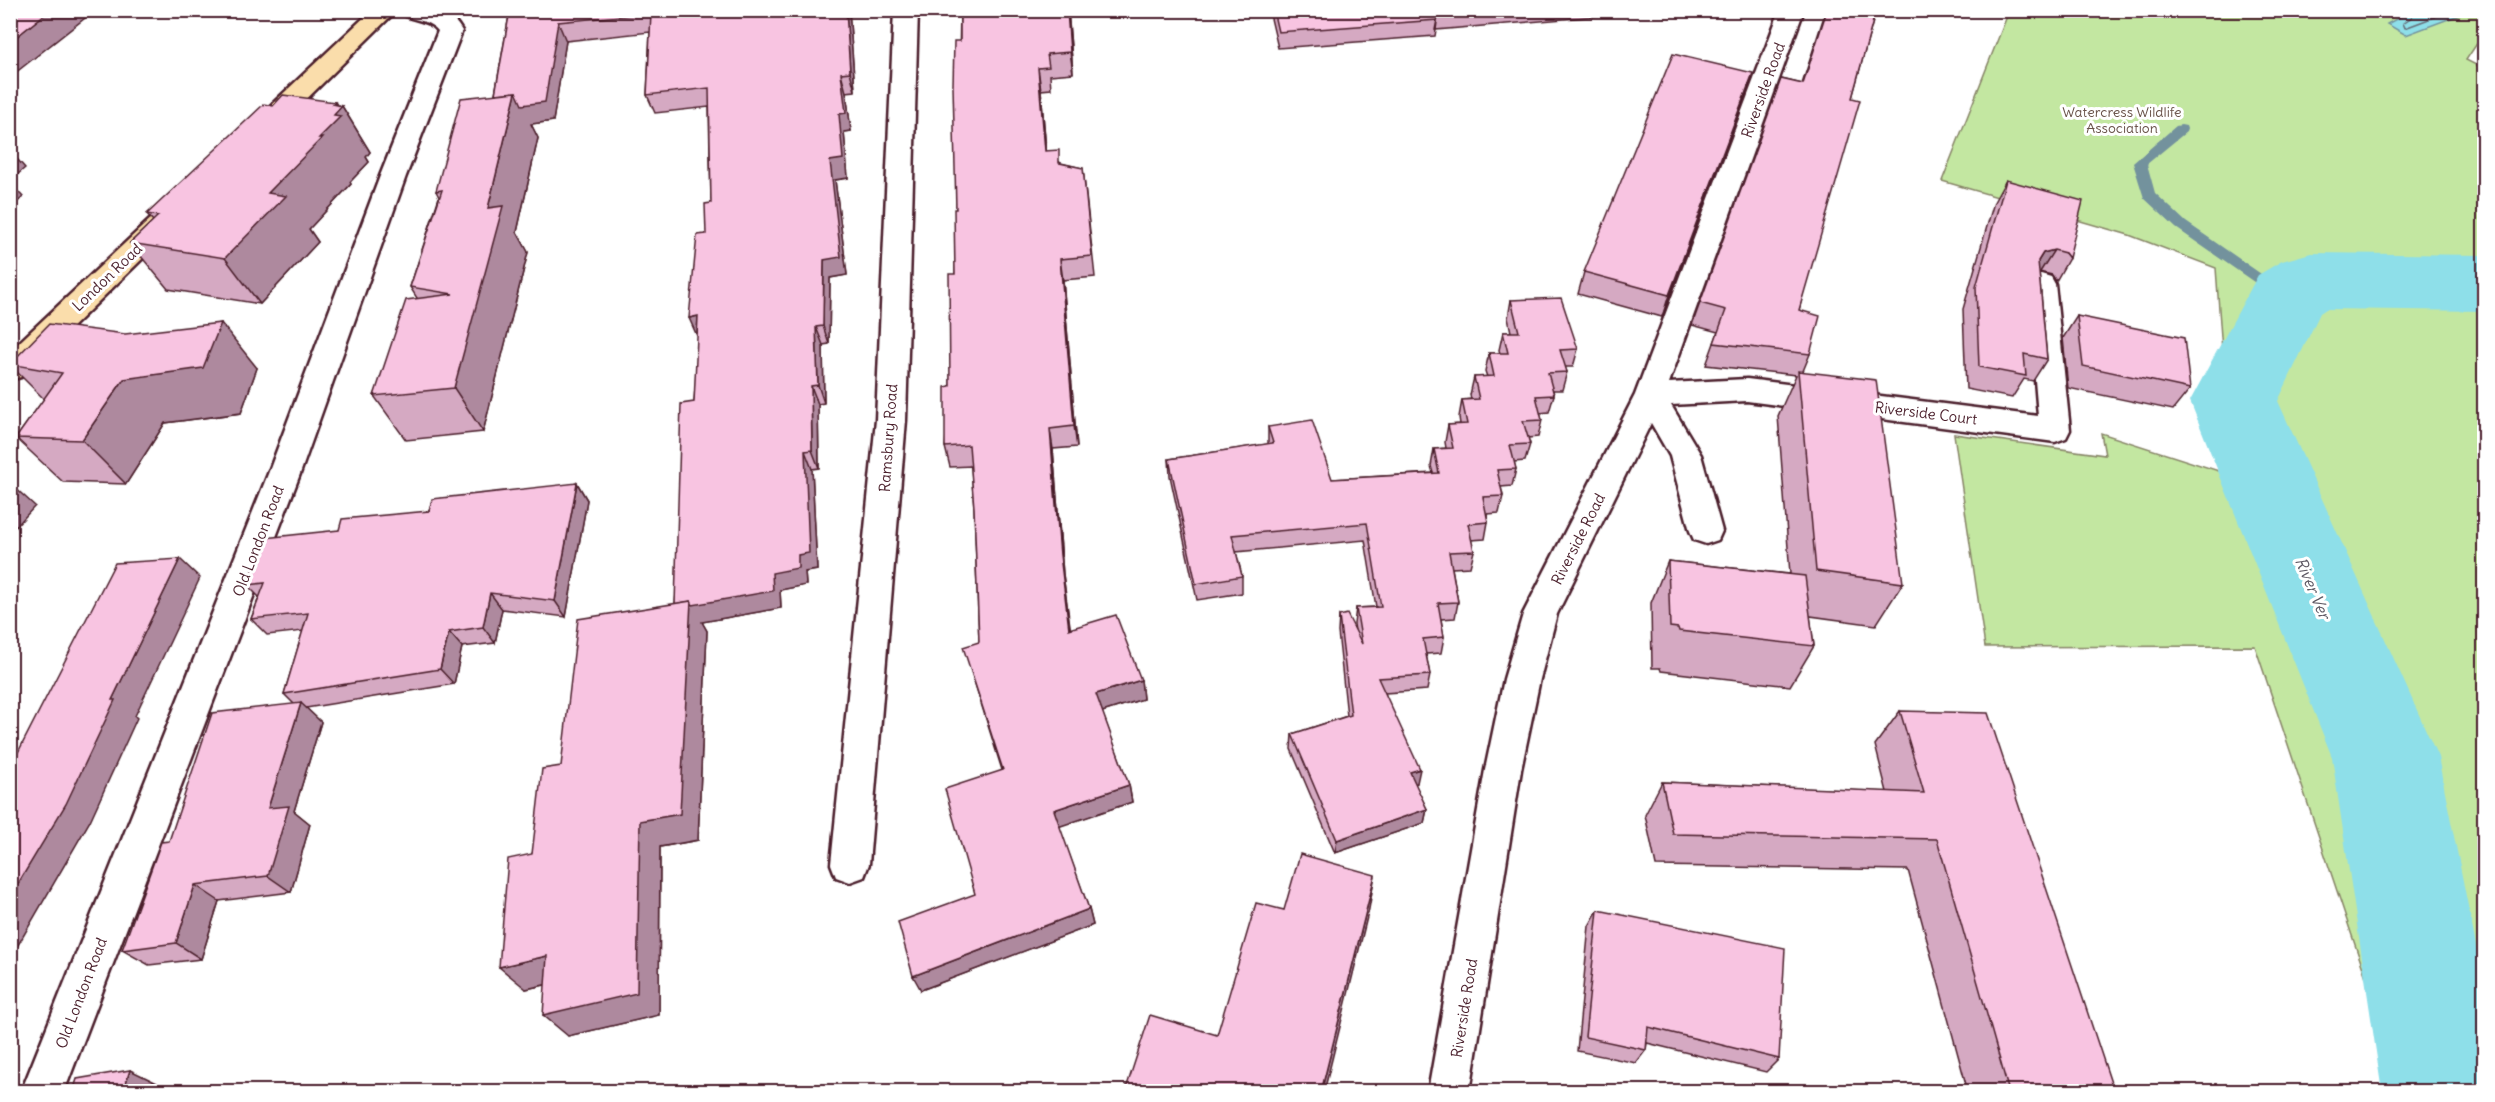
<svg xmlns="http://www.w3.org/2000/svg" width="2495" height="1102" font-family="Delius,sans-serif">
	<style>
		.green { fill: #c3e7a1; stroke: #868366; stroke-width: 1.5 }
		.water { fill: #8edfe9; stroke: #73929d; stroke-width: 1.5 }
		.lines { fill: none; stroke-linecap: round; stroke-linejoin: round }
		.shore { stroke: #656c77; stroke-width: 1.5 }
		.stream { fill: #73929d; fill-rule: evenodd }
		.river { fill: #8edfe9; fill-rule: evenodd }
		.minor-casing { stroke: #4a1f2b; stroke-width: 5 }
		.major-casing { stroke: #4a1f2b; stroke-width: 5 }
		.minor { fill: #fff; fill-rule: evenodd }
		.major { fill: #faddab; fill-rule: evenodd }
		.wall { fill: #d5a9c2; stroke: #4a1f2b; stroke-width: 1.5 }
		.shaded-wall { fill: #ae899e; stroke: #4a1f2b; stroke-width: 1.5 }
		.building { fill: #f8c4e1; stroke: #4a1f2b; stroke-width: 1.5 }
		.labels { text-anchor: middle; dominant-baseline: central; stroke-width: 6; stroke-linejoin: round; paint-order: stroke }
		.far-park-label { font-size: 14px; fill: #685148; stroke: #fff }
		.street-label { font-size: 15px; fill: #4a1f2b; stroke: #fff }
		.water-label { font-size: 16px; font-style: italic; fill: #5e5964; stroke: #fff }
	</style>
	<rect width="100%" height="100%" fill="#fff"/>
	<filter id="ink" filterUnits="userSpaceOnUse"><feTurbulence type="fractalNoise" baseFrequency=".0167" numOctaves="2"/><feDisplacementMap in="SourceGraphic" scale="12" xChannelSelector="R" yChannelSelector="G"/><feConvolveMatrix kernelMatrix="1 2 1 2 8 2 1 2 1" color-interpolation-filters="sRGB"/></filter>
	<g filter="url(#ink)">
		<!-- green -->
		<polygon class="green" points="2009,11 2484,11 2484,33 2466,60 2484,69 2484,1091 2404,1091 2255,646 1985,647 1954,434 2105,455 2101,433 2231,475 2216,268 2129,235 1942,181"/>
		<!-- water -->
		<polygon class="water" points="2413,10 2470,10 2470,11 2406,35 2387,24"/>
		<g class="lines">
			<!-- shore -->
			<polyline class="shore" points="2414,10 2412,17 2403,23 2405,28 2453,10"/>
			<!-- stream -->
			<polygon class="stream" points="2181,125 2186,126 2187,129 2186,132 2147,164 2155,193 2186,222 2290,294 2292,297 2290,300 2280,300 2176,228 2144,198 2133,163 2176,126"/>
			<!-- river -->
			<polygon class="river" points="2311,253 2484,255 2484,311 2326,309 2320,313 2278,401 2438,757 2484,985 2484,1092 2382,1092 2332,757 2190,401 2258,275 2282,261"/>
			<defs>
				<g id="minor">
					<path d="M399 10C426 10 447 4 462 31L406 176 300 474 64 1092H21L268 474 380 176 438 31C427 17 407 22 399 10Z"/>
					<polygon points="894,10 918,10 906,420 869,864 864,877 850,882 836,877 831,864 876,420"/>
					<polygon points="1780,10 1804,10 1669,383 1747,379 2038,416 2027,284 2031,277 2041,274 2051,277 2055,284 2070,430 2066,438 2055,442 1747,401 1671,405 1701,455 1722,531 1718,540 1706,544 1694,540 1690,531 1670,456 1651,423 1557,614 1540,679 1521,770 1470,1092 1428,1092 1485,770 1504,679 1523,614 1635,395"/>
				</g>
				<g id="major">
					<polygon points="372,10 397,10 272,133 263,135 254,133 250,127 254,121"/>
					<polygon points="167,210 177,213 181,219 177,225 21,377 10,380 10,351 157,213"/>
				</g>
			</defs>
			<!-- minor casing -->
			<use href="#minor" class="minor-casing"/>
			<!-- major casing -->
			<use href="#major" class="major-casing"/>
			<!-- minor -->
			<use href="#minor" class="minor"/>
			<!-- major -->
			<use href="#major" class="major"/>
		</g>
		<!-- wall -->
		<g class="wall">
			<polygon points="510,10 849,10 855,91 846,92 851,131 844,132 848,178 835,180 847,275 830,278 829,344 823,345 824,403 818,404 819,468 812,469 817,570 805,572 806,585 780,590 781,608 702,622 707,631 698,840 660,847 659,1015 568,1036 545,985 526,989 532,854 561,766 675,604 694,402 706,234 711,203 709,107 655,113 647,95 650,32 566,41 553,121 531,124 538,138 517,232 528,252 483,432 406,440 374,396 417,298 410,287 439,197 436,191 495,94"/>
			<polygon points="960,10 1068,10 1073,73 1050,75 1051,89 1041,90 1046,151 1061,163 1083,168 1095,277 1063,280 1077,447 1053,449 1063,574 1070,629 1141,680 1143,699 1102,712 1129,785 1132,802 1059,826 1089,909 1093,925 921,990 975,894 1002,770 969,665 979,642 974,508 971,466 950,467 945,447 950,386 955,274"/>
			<polygon points="1269,10 1670,10 1436,30 1435,36 1278,48"/>
			<polygon points="1826,10 1876,10 1852,98 1799,310 1810,354 1803,371 1903,583 1876,625 1810,616 1814,646 1790,686 1661,671 1660,668 1652,668 1651,603 1668,561 1790,574 1778,416 1796,375 1706,365 1718,332 1692,325 1781,79 1802,84"/>
			<polygon points="1746,95 1662,317 1578,294 1584,272"/>
			<polygon points="335,102 337,105 342,106 370,152 366,157 369,162 350,182 351,184 309,229 318,242 260,304 168,289 130,243 153,221 147,214 273,106"/>
			<polygon points="2006,180 2069,258 2056,281 2052,275 2039,272 2047,359 2033,381 2024,379 2012,398 1966,389 1963,309 1994,202"/>
			<polygon points="1511,300 1578,349 1573,367 1565,367 1567,372 1562,390 1553,390 1554,395 1549,412 1540,413 1542,420 1538,437 1528,438 1530,444 1525,461 1514,462 1516,469 1512,486 1501,487 1503,496 1499,513 1487,514 1488,522 1485,539 1471,540 1474,551 1470,567 1452,568 1458,602 1455,618 1441,619 1444,637 1441,653 1426,654 1430,675 1427,690 1385,693 1417,783 1415,784 1427,809 1424,823 1335,853 1291,749 1292,734 1347,716 1338,632 1339,616 1355,631 1354,624 1356,608 1376,607 1365,540 1236,552 1242,576 1242,593 1197,600 1170,476 1169,459 1268,444 1268,427 1332,479 1433,473 1431,466 1434,449 1446,448 1445,442 1448,425 1460,424 1459,417 1462,400 1471,399 1470,395 1474,377 1487,377 1485,371 1489,353 1500,353 1499,350 1503,332 1511,332 1508,318"/>
			<polygon points="2077,316 2190,389 2173,410 2068,388 2063,338"/>
			<polygon points="10,364 257,368 241,413 165,423 126,484 63,482 16,438 44,399 10,365"/>
			<polygon points="577,483 587,500 566,617 502,609 495,643 462,647 454,684 306,708 321,722 294,811 310,824 291,892 219,901 201,959 149,965 122,950 169,841 294,704 284,694 303,631 267,635 251,619 259,597 247,585 339,530 429,511"/>
			<polygon points="1900,711 2114,1092 1968,1092 1908,870 1656,866 1645,815 1662,782 1887,792 1875,745"/>
			<polygon points="1598,910 1779,1059 1766,1072 1647,1043 1646,1050 1636,1063 1577,1051 1589,926"/>
		</g>
		<!-- shaded-wall -->
		<g class="shaded-wall">
			<polygon points="50,10 79,10 85,18 10,77 10,42"/>
			<polygon points="79,10 90,10 83,16"/>
			<polygon points="846,10 849,10 855,91 850,72"/>
			<polygon points="1067,10 1068,10 1073,73 1070,52"/>
			<polygon points="1438,14 1436,30 1435,30 1437,20 1435,15"/>
			<polygon points="558,22 566,41 553,121 531,124 538,138 517,232 528,252 483,432 454,388 488,208 516,92"/>
			<polygon points="1038,68 1041,90 1048,173 1045,151"/>
			<polygon points="841,73 846,92 851,131 844,132 848,178 835,180 847,275 830,278 829,344 823,326 824,260 830,161 839,114"/>
			<polygon points="1753,73 1746,95 1662,317 1669,295"/>
			<polygon points="335,102 339,109 342,106 370,152 366,157 369,162 350,182 351,184 309,229 318,242 260,304 225,258 268,193 319,138 333,104"/>
			<polygon points="10,151 25,168 10,181"/>
			<polygon points="10,183 23,197 10,209"/>
			<polygon points="2054,250 2040,272 2030,275 2025,283 2043,253"/>
			<polygon points="1060,259 1063,280 1077,447 1074,426"/>
			<polygon points="698,316 697,336 689,318"/>
			<polygon points="221,323 257,368 241,413 165,423 126,484 82,440 124,379"/>
			<polygon points="816,327 823,345 824,403 818,385"/>
			<polygon points="811,386 818,404 819,468 812,450"/>
			<polygon points="1050,429 1053,449 1063,574 1073,648 1069,629 1060,555"/>
			<polygon points="805,451 812,469 817,570 805,572 806,585 780,590 781,608 702,622 707,631 698,840 660,847 659,1015 568,1036 543,1015 640,821 691,601 772,573 798,555"/>
			<polygon points="577,483 587,500 566,617 555,601"/>
			<polygon points="12,485 35,506 10,533 10,486"/>
			<polygon points="180,559 200,578 135,716 137,718 90,821 10,959 10,897 112,700"/>
			<polygon points="490,593 502,609 495,643 483,627"/>
			<polygon points="449,632 462,647 454,684 440,669"/>
			<polygon points="1141,680 1143,699 1099,713 1096,694"/>
			<polygon points="301,703 321,722 294,811 310,824 291,892 268,876 268,808"/>
			<polygon points="1420,769 1417,783 1407,787 1410,772"/>
			<polygon points="1129,785 1132,802 1058,827 1054,810"/>
			<polygon points="1427,809 1424,823 1335,853 1337,840"/>
			<polygon points="1375,875 1369,909 1324,1092 1321,1092"/>
			<polygon points="195,885 219,901 201,959 176,943"/>
			<polygon points="1089,909 1093,925 921,990 913,976"/>
			<polygon points="547,956 571,979 526,989 499,967"/>
			<polygon points="130,1070 157,1083 155,1092 123,1092"/>
		</g>
		<!-- building -->
		<g class="building">
			<polygon points="10,10 50,10 10,42"/>
			<polygon points="510,10 846,10 850,72 841,73 846,113 839,114 843,159 830,161 841,257 824,260 823,326 816,327 818,385 811,386 812,450 805,451 809,553 798,555 798,568 772,573 773,591 693,605 691,601 675,604 681,404 694,402 698,316 689,318 697,235 706,234 705,204 711,203 709,88 647,95 651,13 558,22 545,102 522,105 516,92 495,94"/>
			<polygon points="960,10 1067,10 1070,52 1047,54 1049,67 1038,68 1045,151 1059,150 1059,163 1083,168 1092,256 1060,259 1074,426 1050,429 1060,555 1069,629 1116,615 1141,680 1096,694 1129,785 1054,810 1089,909 913,976 898,922 975,894 945,789 1003,770 963,647 979,642 974,508 969,445 945,447 945,387 950,386 949,274 955,274 954,209 956,209 953,86 954,41 960,41"/>
			<polygon points="1273,10 1483,10 1435,15 1437,20 1278,32"/>
			<polygon points="1827,10 1876,10 1852,98 1860,100 1799,310 1820,316 1810,354 1714,343 1726,310 1700,303 1781,79 1803,84"/>
			<polygon points="1673,54 1753,73 1669,295 1584,272"/>
			<polygon points="516,92 488,208 503,206 454,388 374,396 406,300 453,294 410,287 442,190 436,191 461,98"/>
			<polygon points="283,95 335,102 333,104 342,106 334,115 341,116 319,138 322,138 268,193 286,196 225,258 130,243 158,216 147,214 264,104 273,106"/>
			<polygon points="2006,180 2083,201 2069,258 2065,253 2054,250 2043,253 2038,261 2047,359 2024,354 2026,376 1979,367 1976,287"/>
			<polygon points="1561,298 1578,349 1560,350 1567,372 1548,373 1554,395 1536,396 1542,420 1523,421 1530,444 1510,445 1516,469 1497,470 1503,496 1483,497 1488,522 1468,524 1474,551 1449,552 1458,602 1438,603 1444,637 1423,639 1430,675 1378,678 1420,769 1410,772 1427,809 1337,840 1292,734 1351,715 1339,616 1347,614 1362,644 1356,608 1381,607 1367,523 1232,535 1242,576 1196,584 1169,459 1273,443 1268,427 1312,420 1332,479 1439,473 1434,449 1453,448 1448,425 1467,424 1462,400 1479,399 1474,377 1494,376 1489,353 1508,353 1503,332 1519,332 1511,300"/>
			<polygon points="2077,316 2184,338 2190,389 2083,366"/>
			<polygon points="221,323 203,368 124,379 82,440 16,438 62,373 10,364 49,324 125,334"/>
			<polygon points="1798,371 1876,380 1903,583 1816,571"/>
			<polygon points="577,483 555,601 490,593 483,627 449,632 440,669 284,694 308,613 251,619 265,583 247,585 264,538 339,530 342,519 429,511 432,499"/>
			<polygon points="180,559 112,700 115,700 66,804 10,897 10,768 115,563"/>
			<polygon points="1668,561 1805,576 1814,646 1679,631 1678,628 1670,627"/>
			<polygon points="691,601 680,814 640,821 637,993 543,1015 547,956 499,967 508,859 532,854 542,769 561,766 578,619"/>
			<polygon points="301,703 268,808 289,806 268,876 195,885 176,943 122,950 161,842 169,841 212,713"/>
			<polygon points="1900,711 1988,713 2114,1092 2009,1092 1937,839 1673,834 1662,782 1924,793"/>
			<polygon points="1300,854 1375,875 1321,1092 1125,1092 1150,1015 1217,1035 1256,903 1284,910"/>
			<polygon points="1598,910 1785,948 1779,1059 1648,1027 1646,1050 1585,1037"/>
			<polygon points="130,1070 123,1092 73,1092 77,1079"/>
		</g>
	</g>
	<g class="labels">
		<!-- far-park labels -->
		<g class="far-park-label">
			<text x="2122" y="112">Watercress Wildlife<tspan x="2122" dy="16">Association</tspan></text>
		</g>
		<!-- street labels -->
		<g class="street-label">
			<text transform="translate(1763 90) rotate(-70)">Riverside Road</text>
			<text transform="translate(107 277) rotate(-44)">London Road</text>
			<text transform="translate(1926 413) rotate(7)">Riverside Court</text>
			<text transform="translate(888 438) rotate(-86)">Ramsbury Road</text>
			<text transform="translate(1578 539) rotate(-63)">Riverside Road</text>
			<text transform="translate(258 541) rotate(-69)">Old London Road</text>
			<text transform="translate(81 993) rotate(-69)">Old London Road</text>
			<text transform="translate(1464 1008) rotate(-81)">Riverside Road</text>
		</g>
		<!-- water labels -->
		<g class="water-label">
			<text transform="translate(2313 588) rotate(67)">River Ver</text>
		</g>
	</g>
	<!-- margin -->
	<rect width="2495" height="1102" fill="none" stroke="#fff" stroke-width="36"/>
	<rect x="18" y="18" width="2459" height="1066" fill="none" stroke="#4a1f2b" stroke-width="2" filter="url(#ink)"/>
</svg>
